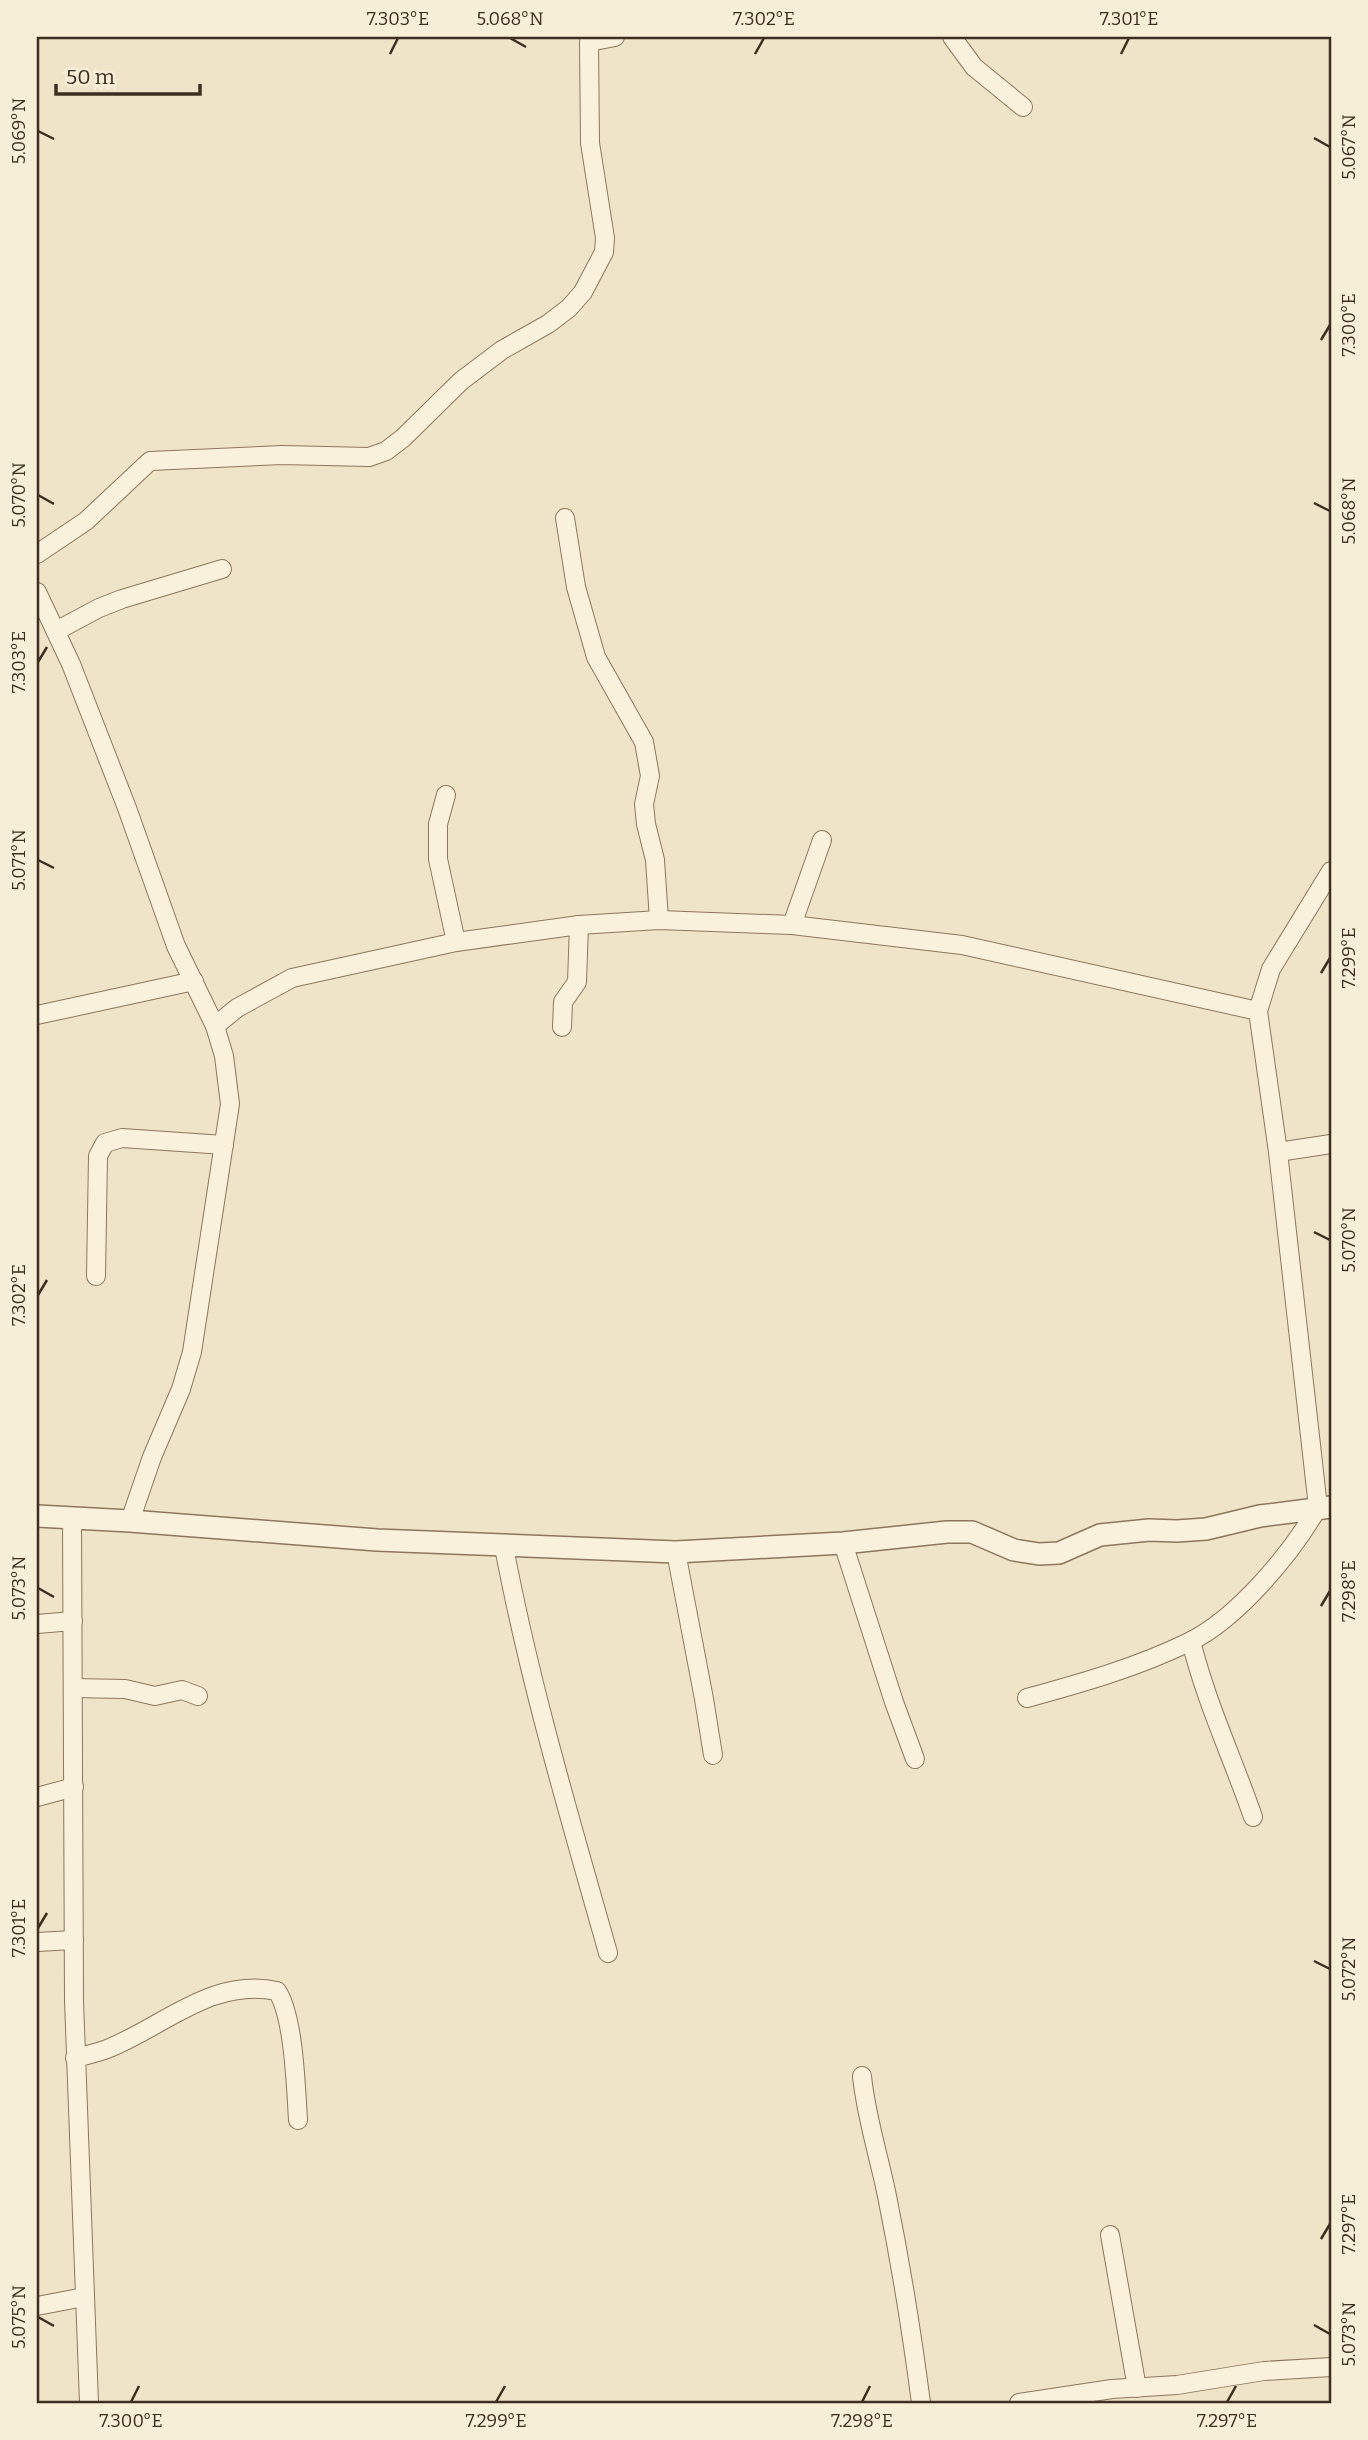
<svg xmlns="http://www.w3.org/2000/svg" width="1368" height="2440" font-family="Bitter,serif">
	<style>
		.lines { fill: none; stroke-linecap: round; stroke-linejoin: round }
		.minor-casing { stroke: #8d765c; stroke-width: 20 }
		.tertiary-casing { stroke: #8d765c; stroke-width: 24 }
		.minor { stroke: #faf1dc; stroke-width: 18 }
		.tertiary { stroke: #faf1dc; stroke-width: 21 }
		.ticks { fill: none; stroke: #3d2e20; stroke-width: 2.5 }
		.neatline { fill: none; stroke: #3d2e20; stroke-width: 2.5 }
		.ticks-label { font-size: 18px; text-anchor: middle; fill: #3d2e20 }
	</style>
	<rect width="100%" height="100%" fill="#f0e4c8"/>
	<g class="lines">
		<defs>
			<g id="minor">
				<polyline points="952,37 974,67 1023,107"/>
				<polyline points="565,518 576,587 596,657 644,742 650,776 644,804 646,824 655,860 659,920"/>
				<polyline points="37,554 86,521 150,461 282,455 369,457 386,451 403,438 461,381 502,350 548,324 569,308 583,292 604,252 605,238 590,143 589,42 615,37"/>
				<polyline points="37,592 71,664 127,808 176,946 215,1026 224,1056 230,1104 192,1352 181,1389 152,1457 130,1521"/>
				<polyline points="56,631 99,608 122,599 222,569"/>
				<polyline points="446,795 438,824 438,859 456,942"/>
				<polyline points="792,925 822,840"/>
				<polyline points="37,1015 194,981"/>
				<polyline points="215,1026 237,1008 292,978 456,942 579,925 659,920 792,925 962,945 1258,1011"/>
				<polyline points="562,1027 563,1002 577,982 579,925"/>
				<polyline points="1278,1152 1331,1144"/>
				<polyline points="96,1276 98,1156 105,1143 122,1138 224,1145"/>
				<polyline points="72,1518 74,2001 89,2403"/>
				<polyline points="843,1543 894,1702 915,1759"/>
				<path d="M504 1547C530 1685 570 1818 608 1953"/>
				<polyline points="676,1552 704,1699 713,1755"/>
				<polyline points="37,1624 73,1621"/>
				<path d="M1191 1641C1206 1702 1233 1759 1253 1817"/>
				<polyline points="73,1688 125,1689 155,1696 182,1690 198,1696"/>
				<path d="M1027 1698C1082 1683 1138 1667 1189 1642 1237 1619 1292 1553 1318 1507L1278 1152 1258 1011 1271 969 1331 871"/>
				<polyline points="37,1797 74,1787"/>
				<polyline points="37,1942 74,1940"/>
				<path d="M75 2058C86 2055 97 2053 107 2049 163 2027 212 1977 277 1991 294 2016 296 2089 298 2120"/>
				<path d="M862 2076C866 2117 879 2156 887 2196 901 2265 912 2334 921 2403"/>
				<polyline points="1110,2235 1137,2388"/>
				<polyline points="37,2306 84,2297"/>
				<polyline points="1019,2403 1112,2389 1177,2385 1264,2371 1331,2367"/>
			</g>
			<polyline id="tertiary" points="37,1516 130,1521 377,1540 676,1552 843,1543 947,1532 972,1532 1014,1550 1039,1554 1059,1553 1100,1535 1149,1530 1177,1531 1206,1529 1260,1516 1331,1507"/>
		</defs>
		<!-- minor casing -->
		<use href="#minor" class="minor-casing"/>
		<!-- tertiary casing -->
		<use href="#tertiary" class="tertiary-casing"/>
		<!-- minor -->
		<use href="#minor" class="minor"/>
		<!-- tertiary -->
		<use href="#tertiary" class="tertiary"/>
	</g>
	<!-- ticks -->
	<path class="ticks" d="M510 38 526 47M390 54 398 38M755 54 764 38M1121 54 1129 38M38 131 54 139M1314 138 1330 147M1321 340 1330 325M38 495 54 504M1314 503 1330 511M38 662 47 647M38 860 54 868M1321 973 1330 958M1314 1232 1330 1240M38 1295 47 1280M38 1588 54 1597M1321 1606 1330 1591M38 1928 47 1913M1314 1961 1330 1969M1321 2239 1330 2224M38 2317 54 2326M1314 2325 1330 2334M131 2402 139 2386M496 2402 505 2386M862 2402 870 2386M1227 2402 1236 2386"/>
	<!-- border -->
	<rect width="1368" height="2440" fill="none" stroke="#f7eed8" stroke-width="77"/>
	<!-- scale -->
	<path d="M56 84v10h144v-10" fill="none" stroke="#3d2e20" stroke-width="3.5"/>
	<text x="66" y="84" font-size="21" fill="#3d2e20" stroke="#f7eed8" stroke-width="5" paint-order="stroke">50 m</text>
	<rect x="38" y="38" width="1292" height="2364" class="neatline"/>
	<g class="ticks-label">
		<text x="398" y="25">7.303°E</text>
		<text x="510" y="25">5.068°N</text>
		<text x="764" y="25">7.302°E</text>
		<text x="1129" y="25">7.301°E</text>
		<text transform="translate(19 131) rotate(-90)" y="6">5.069°N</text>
		<text transform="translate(1349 147) rotate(-90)" y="6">5.067°N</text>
		<text transform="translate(1349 325) rotate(-90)" y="6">7.300°E</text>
		<text transform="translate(19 495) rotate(-90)" y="6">5.070°N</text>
		<text transform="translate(1349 511) rotate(-90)" y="6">5.068°N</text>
		<text transform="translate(19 662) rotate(-90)" y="6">7.303°E</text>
		<text transform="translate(19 860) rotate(-90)" y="6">5.071°N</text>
		<text transform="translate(1349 958) rotate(-90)" y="6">7.299°E</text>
		<text transform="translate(1349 1240) rotate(-90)" y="6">5.070°N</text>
		<text transform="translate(19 1295) rotate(-90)" y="6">7.302°E</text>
		<text transform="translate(19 1588) rotate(-90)" y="6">5.073°N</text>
		<text transform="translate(1349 1591) rotate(-90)" y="6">7.298°E</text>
		<text transform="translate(19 1928) rotate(-90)" y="6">7.301°E</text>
		<text transform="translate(1349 1969) rotate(-90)" y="6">5.072°N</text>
		<text transform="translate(1349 2224) rotate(-90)" y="6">7.297°E</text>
		<text transform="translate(19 2317) rotate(-90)" y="6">5.075°N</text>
		<text transform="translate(1349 2334) rotate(-90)" y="6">5.073°N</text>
		<text x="131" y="2427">7.300°E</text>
		<text x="496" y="2427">7.299°E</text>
		<text x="862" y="2427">7.298°E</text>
		<text x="1227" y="2427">7.297°E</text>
	</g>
</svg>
